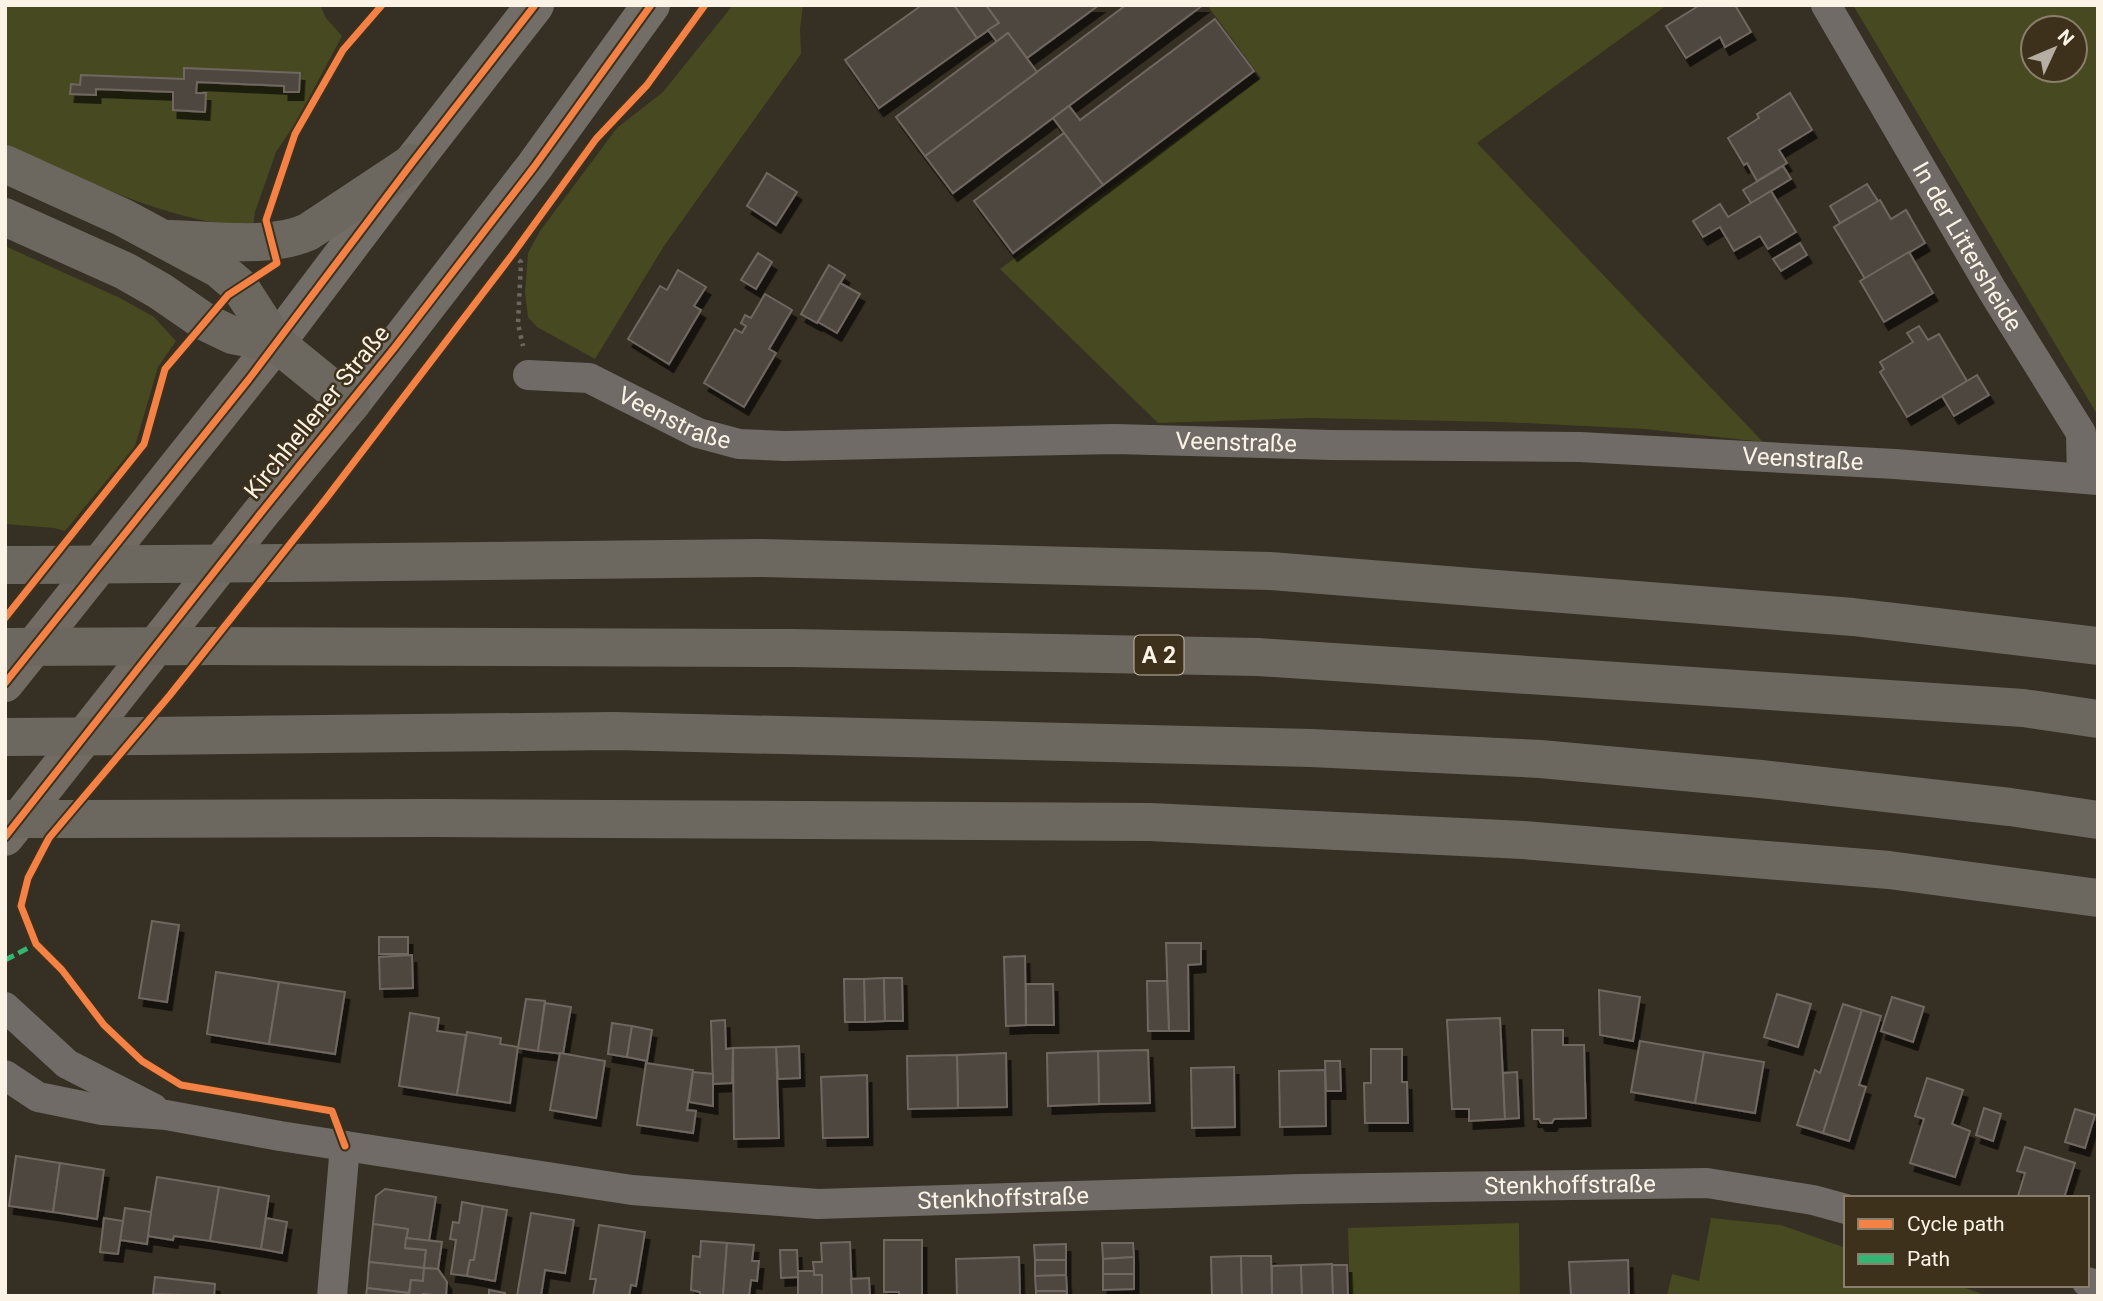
<svg xmlns="http://www.w3.org/2000/svg" width="2103" height="1301" font-family="Roboto,sans-serif">
	<style>
		.green { fill: #474920; fill-rule: evenodd }
		.building { fill: #4e4640; stroke: #706761; stroke-width: 2; filter: url(#shadow) }
		.lines { fill: none; stroke-linecap: round; stroke-linejoin: round }
		.path { stroke: #6b665e; stroke-width: 4.5; stroke-dasharray: 3.5 5; stroke-linecap: butt }
		.minor { stroke: #716b67; stroke-width: 30 }
		.secondary { stroke: #736d67; stroke-width: 38 }
		.primary { stroke: #726b64; stroke-width: 38 }
		.motorway { stroke: #6d685f; stroke-width: 38 }
		.motorway-bridge { stroke: #6d685f; stroke-width: 38 }
		.quiet { stroke: #33b770; stroke-width: 5; stroke-dasharray: 10 5; stroke-linecap: butt }
		.cycleway-casing { stroke: #3e311b; stroke-width: 11 }
		.cycleway { stroke: #f48246; stroke-width: 7 }
		.labels { text-anchor: middle; dominant-baseline: central; stroke-width: 5; stroke-linejoin: round; paint-order: stroke }
		.shield { fill: #3e311b; stroke: #c2b9a9; stroke-width: 2 }
		.shield-label { font-size: 23px; font-weight: bold; fill: #fbf3e6 }
		.street-label { font-size: 24px; fill: #fbf3e6; stroke: #3e311b }
	</style>
	<defs>
		<filter id="shadow"><feDropShadow dx="4.5" dy="8" stdDeviation="0" flood-color="#0009"/></filter>
	</defs>
	<rect width="100%" height="100%" fill="#362f23"/>
	<!-- green -->
	<g class="green">
		<path d="M5 5H320L326 18 342 36 295 124 276 152 255 212 253 228C166 221 84 180 5 145Z"/>
		<polygon points="733,5 803,5 800,29 801,54 664,246 595,359 537,327 528,317 525,293 528,253 540,231 617,128 663,92"/>
		<polygon points="1207,5 1667,5 1477,143 1763,442 1645,429 1501,422 1310,418 1158,423 1000,269 1261,78"/>
		<path d="M1853 5H2098V416ZM2033 28H2075V70H2033Z"/>
		<polygon points="5,246 120,298 154,317 176,341 158,367 135,446 65,531 54,528 5,524"/>
		<polygon points="1711,1218 1781,1225 1846,1248 1846,1285 1957,1285 1988,1296 1667,1296 1672,1274 1699,1281"/>
		<polygon points="1519,1223 1520,1296 1350,1296 1348,1228"/>
	</g>
	<!-- building -->
	<g class="building">
		<polygon points="922,5 954,5 977,38 879,108 845,60"/>
		<polygon points="954,5 986,5 999,23 977,38"/>
		<polygon points="986,5 1099,5 1027,58 1008,33 997,42 988,30 999,23"/>
		<polygon points="1126,5 1203,5 953,193 925,156"/>
		<polygon points="1700,5 1735,5 1751,32 1725,47 1720,37 1686,58 1666,26"/>
		<polygon points="1215,19 1254,71 1103,185 1053,118 1069,106 1080,120"/>
		<polygon points="1008,33 1037,72 925,156 896,117"/>
		<polygon points="184,68 300,73 299,92 284,92 284,86 197,82 196,93 206,93 205,112 173,110 173,92 96,89 96,95 70,94 71,84 80,85 81,75 184,79"/>
		<polygon points="1790,93 1812,130 1779,150 1787,163 1757,181 1747,163 1744,165 1728,138 1759,118 1757,114"/>
		<polygon points="1064,133 1103,185 1013,253 974,201"/>
		<polygon points="1783,166 1791,179 1751,203 1743,190"/>
		<polygon points="767,173 797,192 776,225 747,206"/>
		<polygon points="1867,184 1878,201 1840,223 1830,206"/>
		<polygon points="1771,191 1796,232 1768,249 1760,236 1734,251 1720,227 1703,237 1693,221 1720,204 1728,217"/>
		<polygon points="1880,200 1891,219 1906,210 1925,243 1865,279 1834,227"/>
		<polygon points="1800,243 1807,255 1781,271 1773,259"/>
		<polygon points="1909,252 1933,293 1884,322 1860,281"/>
		<polygon points="758,253 772,262 756,289 741,280"/>
		<polygon points="829,265 845,275 817,323 801,314"/>
		<polygon points="678,270 706,287 694,306 701,310 669,364 628,339 660,286 667,290"/>
		<polygon points="840,283 860,294 837,333 818,322"/>
		<polygon points="765,294 792,310 769,349 776,353 744,407 704,383 735,329 742,333 746,326 741,323 745,315 751,318"/>
		<polygon points="1919,326 1928,340 1939,334 1967,381 1907,417 1880,372 1884,369 1880,362 1913,342 1907,333"/>
		<polygon points="1977,375 1989,395 1954,416 1942,396"/>
		<polygon points="152,921 179,925 167,1002 139,998"/>
		<rect x="379" y="937" width="29" height="17"/>
		<polygon points="1166,943 1201,943 1201,964 1188,965 1189,1031 1169,1031"/>
		<polygon points="412,955 413,988 380,989 379,957"/>
		<polygon points="1025,956 1026,1025 1006,1026 1004,957"/>
		<polygon points="216,972 279,982 269,1044 207,1034"/>
		<polygon points="884,978 885,1021 865,1022 864,979"/>
		<polygon points="884,978 902,978 903,1021 885,1021"/>
		<polygon points="844,979 864,979 865,1022 845,1022"/>
		<polygon points="1147,981 1167,981 1169,1031 1148,1031"/>
		<polygon points="279,982 345,992 335,1054 269,1044"/>
		<polygon points="1026,984 1053,984 1054,1025 1026,1025"/>
		<polygon points="1599,990 1640,997 1633,1041 1600,1035"/>
		<polygon points="1777,994 1811,1004 1798,1047 1764,1037"/>
		<polygon points="1892,997 1924,1007 1913,1042 1881,1031"/>
		<polygon points="526,999 545,1001 538,1051 518,1048"/>
		<polygon points="545,1003 571,1007 563,1054 538,1051"/>
		<polygon points="1843,1004 1862,1010 1823,1133 1797,1125 1815,1070 1820,1073"/>
		<polygon points="1862,1010 1881,1016 1859,1085 1866,1087 1849,1141 1823,1133"/>
		<polygon points="410,1013 439,1018 437,1031 466,1035 457,1095 399,1086"/>
		<polygon points="1500,1018 1505,1119 1469,1121 1469,1109 1452,1109 1447,1020"/>
		<polygon points="725,1020 726,1049 733,1048 732,1083 713,1084 711,1021"/>
		<polygon points="612,1023 632,1026 627,1057 608,1054"/>
		<polygon points="632,1026 652,1030 647,1061 627,1057"/>
		<polygon points="1532,1030 1563,1030 1563,1045 1584,1045 1586,1118 1554,1119 1552,1123 1541,1123 1539,1119 1534,1119"/>
		<polygon points="467,1032 501,1038 500,1044 518,1047 510,1103 457,1095"/>
		<polygon points="1640,1041 1704,1052 1695,1103 1631,1092"/>
		<polygon points="799,1046 800,1078 778,1079 776,1047"/>
		<polygon points="776,1047 779,1138 734,1139 733,1048"/>
		<polygon points="1371,1049 1402,1049 1402,1082 1407,1082 1408,1123 1365,1123 1364,1083 1371,1083"/>
		<polygon points="1148,1050 1150,1103 1099,1104 1098,1051"/>
		<polygon points="1098,1051 1099,1104 1048,1106 1047,1053"/>
		<polygon points="1704,1052 1764,1062 1755,1113 1695,1103"/>
		<polygon points="560,1053 605,1061 596,1118 550,1110"/>
		<polygon points="1006,1053 1007,1107 958,1108 957,1055"/>
		<polygon points="957,1055 958,1108 908,1109 907,1056"/>
		<polygon points="1325,1061 1340,1061 1341,1091 1326,1091"/>
		<polygon points="646,1063 693,1070 687,1110 696,1111 693,1133 637,1125"/>
		<polygon points="1234,1067 1235,1127 1192,1128 1191,1068"/>
		<polygon points="1325,1070 1326,1126 1280,1127 1279,1071"/>
		<polygon points="693,1072 713,1074 713,1106 689,1102"/>
		<polygon points="1517,1072 1519,1118 1505,1119 1503,1073"/>
		<polygon points="867,1075 868,1137 823,1138 821,1077"/>
		<polygon points="1927,1078 1963,1090 1952,1124 1970,1131 1955,1177 1910,1163 1924,1119 1915,1116"/>
		<polygon points="1984,1108 2001,1114 1993,1141 1976,1135"/>
		<polygon points="2075,1109 2095,1115 2085,1148 2065,1142"/>
		<polygon points="2025,1147 2075,1163 2064,1198 2018,1196 2025,1173 2017,1171"/>
		<polygon points="16,1156 60,1163 53,1212 9,1206"/>
		<polygon points="60,1163 104,1170 97,1219 53,1212"/>
		<polygon points="157,1177 219,1187 210,1241 174,1236 173,1240 147,1236"/>
		<polygon points="219,1187 269,1196 261,1249 210,1241"/>
		<polygon points="385,1189 436,1197 429,1241 406,1238 408,1229 373,1224 376,1196"/>
		<polygon points="462,1202 483,1206 474,1260 470,1260 467,1276 451,1274 456,1240 450,1239 453,1222 459,1223"/>
		<polygon points="483,1206 507,1210 495,1281 467,1276 470,1260 474,1260"/>
		<polygon points="125,1208 151,1212 147,1244 120,1240"/>
		<polygon points="531,1213 574,1220 565,1273 545,1270 541,1296 517,1296"/>
		<polygon points="104,1218 123,1221 118,1254 100,1252"/>
		<polygon points="266,1218 287,1222 282,1253 261,1249"/>
		<polygon points="373,1224 408,1229 405,1248 426,1250 424,1268 369,1262"/>
		<polygon points="599,1225 645,1232 636,1286 631,1285 629,1296 593,1296 596,1279 590,1279"/>
		<polygon points="406,1238 442,1242 438,1269 424,1268 426,1250 405,1248"/>
		<polygon points="884,1240 922,1240 922,1296 899,1296 899,1292 884,1292"/>
		<polygon points="701,1241 727,1243 723,1296 700,1296 700,1292 691,1290 693,1256 700,1257"/>
		<polygon points="850,1242 852,1296 822,1296 822,1275 814,1275 814,1271 813,1262 822,1262 821,1243"/>
		<polygon points="727,1243 754,1245 752,1261 759,1261 757,1281 751,1280 749,1296 723,1296"/>
		<polygon points="1102,1243 1133,1243 1134,1257 1103,1259"/>
		<polygon points="1066,1244 1066,1260 1035,1260 1034,1245"/>
		<polygon points="780,1250 797,1250 798,1277 781,1278"/>
		<polygon points="1241,1256 1242,1296 1212,1296 1211,1257"/>
		<polygon points="1241,1256 1271,1256 1272,1296 1242,1296"/>
		<polygon points="1019,1257 1020,1296 957,1296 956,1259"/>
		<polygon points="1134,1257 1134,1274 1103,1274 1103,1259"/>
		<polygon points="1035,1260 1066,1260 1066,1275 1035,1276"/>
		<polygon points="1628,1260 1629,1296 1571,1296 1569,1262"/>
		<polygon points="369,1262 424,1268 423,1281 411,1280 409,1293 367,1288"/>
		<polygon points="1301,1265 1302,1296 1272,1296 1272,1266"/>
		<polygon points="1301,1265 1332,1264 1333,1296 1302,1296"/>
		<polygon points="1332,1265 1347,1265 1348,1296 1333,1296"/>
		<polygon points="424,1268 438,1269 447,1282 446,1296 423,1294 422,1296 409,1296 411,1280 423,1281"/>
		<polygon points="798,1271 814,1271 814,1275 822,1275 822,1296 798,1296"/>
		<polygon points="1103,1274 1134,1274 1134,1289 1103,1290"/>
		<polygon points="1066,1275 1067,1291 1036,1291 1035,1276"/>
		<polygon points="155,1277 215,1284 214,1296 153,1294"/>
		<polygon points="869,1278 870,1296 852,1296 851,1279"/>
		<polygon points="367,1288 409,1293 409,1296 366,1296"/>
		<polygon points="489,1290 505,1293 505,1296 489,1296"/>
		<rect x="1036" y="1291" width="31" height="5"/>
	</g>
	<g class="lines">
		<!-- path -->
		<polyline class="path" points="512,255 521,262 518,324 523,346"/>
		<!-- minor -->
		<g class="minor">
			<path id="s1" d="M1826 5 1992 290 2081 433 2082 478"/>
			<path id="s2" d="M528 375 589 378 698 433 739 444 785 446 1115 439 1331 445 1580 447 1895 464 2098 480"/>
			<polyline points="5,1007 67,1064 153,1108"/>
			<path id="s3" d="M5 1075 38 1097 102 1110 166 1115 280 1136 632 1190 818 1204 1301 1189 1707 1183 1813 1200 1846 1209"/>
			<polyline points="2087,1282 2098,1285"/>
			<polyline points="332,1296 345,1146"/>
		</g>
		<!-- secondary -->
		<g class="secondary">
			<polyline points="276,343 412,163 535,5"/>
			<polyline points="351,404 534,167 651,5"/>
		</g>
		<!-- primary -->
		<g class="primary">
			<polyline points="5,683 276,343"/>
			<polyline points="5,837 260,514 351,404"/>
		</g>
		<!-- motorway -->
		<g class="motorway">
			<polyline points="5,164 122,217 219,269 240,287 276,343 351,404"/>
			<polyline points="5,217 125,271 160,291 205,322 232,335 276,343"/>
			<path d="M171 239C213 240 270 249 308 232L412 163"/>
			<polyline points="287,563 760,558 1270,571 1853,617 2098,646"/>
			<polyline points="5,565 30,565"/>
			<polyline points="218,646 793,648 1258,657 2023,708 2098,719"/>
			<polyline points="146,736 614,731 1311,748 1540,759 1761,779 2010,807 2098,820"/>
			<polyline points="79,819 433,818 1150,822 1523,840 1889,870 2098,898"/>
		</g>
		<!-- motorway-bridge -->
		<g class="motorway-bridge">
			<polyline points="30,565 287,563"/>
			<polyline points="5,647 218,646"/>
			<polyline points="5,737 146,736"/>
			<polyline points="5,819 79,819"/>
		</g>
		<!-- quiet -->
		<polyline class="quiet" points="5,960 36,944"/>
		<defs>
			<g id="cycleway">
				<polyline points="5,618 144,444 165,369 228,295 277,263 266,220 295,134 343,50 382,5"/>
				<polyline points="5,683 249,379 412,163 535,5"/>
				<polyline points="5,837 260,514 395,347 534,167 651,5"/>
				<polyline points="345,1146 332,1111 181,1085 142,1061 104,1025 62,970 36,944 21,906 28,878 49,838 170,695 325,500 512,255 596,139 647,85 705,5"/>
			</g>
		</defs>
		<!-- cycleway casing -->
		<use href="#cycleway" class="cycleway-casing"/>
		<!-- cycleway -->
		<use href="#cycleway" class="cycleway"/>
	</g>
	<g class="labels">
		<!-- shield labels -->
		<rect class="shield" x="1134.5" y="635.5" width="49" height="39" rx="5"/>
		<g class="shield-label">
			<text x="1159" y="655">A 2</text>
		</g>
		<!-- street labels -->
		<g class="street-label">
			<text stroke="none"><textPath href="#s1" startOffset="280">In der Littersheide</textPath></text>
			<text transform="translate(317 412) rotate(-51)">Kirchhellener Straße</text>
			<text stroke="none"><textPath href="#s2" startOffset="156">Veenstraße</textPath></text>
			<text stroke="none"><textPath href="#s2" startOffset="723">Veenstraße</textPath></text>
			<text stroke="none"><textPath href="#s2" startOffset="1290">Veenstraße</textPath></text>
			<text stroke="none"><textPath href="#s3" startOffset="1580">Stenkhoffstraße</textPath></text>
			<text stroke="none"><textPath href="#s3" startOffset="1013">Stenkhoffstraße</textPath></text>
		</g>
	</g>
	<!-- border -->
	<rect width="2103" height="1301" fill="none" stroke="#fbf3e6" stroke-width="14"/>
	<!-- legend -->
	<rect x="1844" y="1196" width="245" height="91" fill="#3e311b" stroke="#8a7f6c" stroke-width="2"/>
	<rect x="1858" y="1219" width="35" height="10" fill="#f48246" stroke="#8a7f6c" stroke-width="2"/>
	<text x="1907" y="1231" font-size="21" fill="#fbf3e6">Cycle path</text>
	<rect x="1858" y="1254" width="35" height="10" fill="#33b770" stroke="#8a7f6c" stroke-width="2"/>
	<text x="1907" y="1266" font-size="21" fill="#fbf3e6">Path</text>
	<!-- north arrow -->
	<g transform="translate(2054 49) rotate(46)"><circle r="33" fill="#3e311b" stroke="#8a7f6c" stroke-width="2"/>
	<path d="M0-5L12 26L0 18L-12 26Z" fill="#b6aea2"/>
	<text y="-10" font-size="19" font-weight="bold" text-anchor="middle" fill="#fbf3e6">N</text>
	</g>
</svg>
